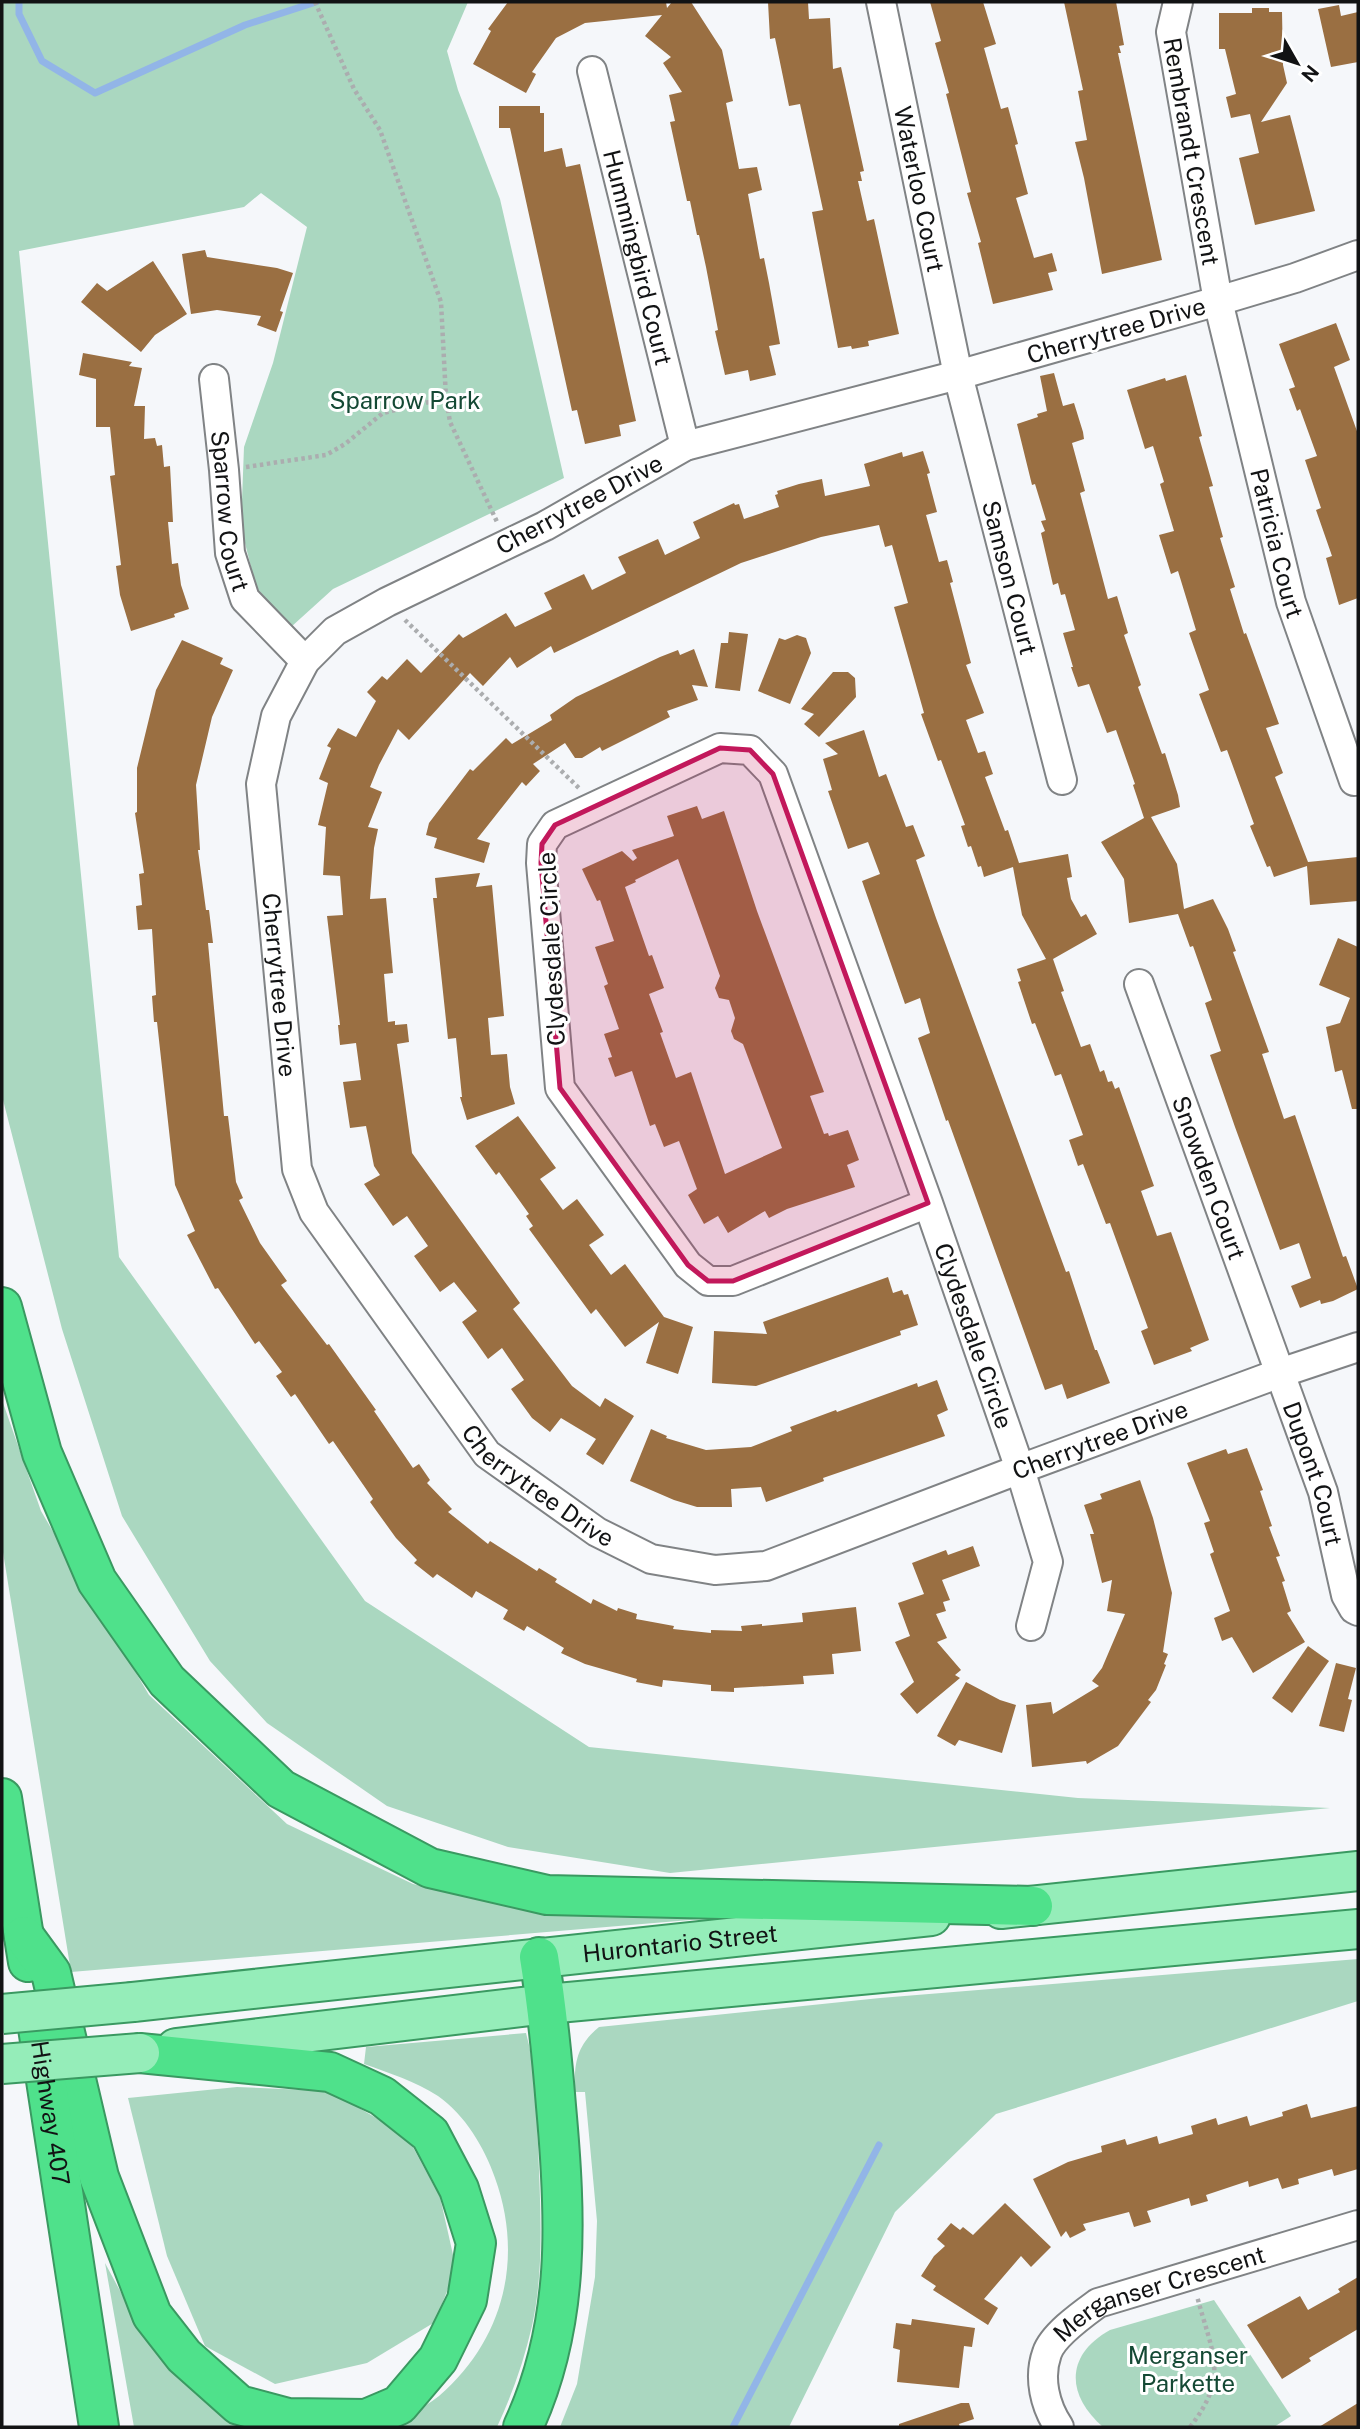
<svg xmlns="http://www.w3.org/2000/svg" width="1360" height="2429" font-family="'Public Sans',sans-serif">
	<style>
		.green { fill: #aad7c0 }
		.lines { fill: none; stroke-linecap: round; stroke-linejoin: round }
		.stream { stroke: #92b5e7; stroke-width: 7 }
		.building { fill: #9a6f42; fill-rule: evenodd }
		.minor-casing { stroke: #808385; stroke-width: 32 }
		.primary-casing { stroke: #3a9961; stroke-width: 42 }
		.motorway-casing { stroke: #3a9961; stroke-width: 42 }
		.path { stroke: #abadaf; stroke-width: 4.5; stroke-dasharray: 3.5 3.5; stroke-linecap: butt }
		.minor { stroke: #fff; stroke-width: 28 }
		.primary { stroke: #95edb9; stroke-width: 38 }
		.motorway { stroke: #4fe18b; stroke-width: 38 }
		.primary-bridge-casing { stroke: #3a9961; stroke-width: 42; stroke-linecap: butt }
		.primary-bridge { stroke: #95edb9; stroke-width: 38 }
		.marked { fill: #c2185b; fill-opacity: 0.2; stroke: #c2185b; stroke-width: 5; stroke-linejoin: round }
		.labels { text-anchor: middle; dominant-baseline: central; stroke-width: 6; stroke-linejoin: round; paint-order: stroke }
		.street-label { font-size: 24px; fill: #121314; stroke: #fff }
		.park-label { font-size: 24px; fill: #144934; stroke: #fff }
	</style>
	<rect width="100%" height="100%" fill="#f5f7fa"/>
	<!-- green -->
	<g class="green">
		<polygon points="2,2 468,2 447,51 458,90 500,199 564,478 333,589 291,627 256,587 241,527 244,447 273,363 307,227 261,193 244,207 19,251 119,1257 365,1601 589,1747 1078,1798 1330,1808 670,1873 508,1847 387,1806 267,1723 210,1661 122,1516 62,1329 2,1096"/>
		<polygon points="2,1400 41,1511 149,1695 287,1824 413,1884 494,1902 702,1919 71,1972 2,1546"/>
		<path d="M1358 1959V2001L996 2114 895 2212 789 2427H560L577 2384 595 2277 597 2221 585 2092H575C574 2064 576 2046 599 2027L880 1998Z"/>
		<path d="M526 2033C536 2068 536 2107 538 2144 540 2204 545 2267 532 2326 524 2361 512 2395 497 2427H377C397 2420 422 2410 439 2396 504 2340 524 2258 495 2178 484 2147 465 2115 438 2096 415 2081 389 2073 364 2064L366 2047Z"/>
		<polygon points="237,2087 330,2091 407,2136 440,2197 456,2268 435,2322 367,2363 275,2384 205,2346 167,2256 128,2098"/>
		<polygon points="105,2263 144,2335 262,2427 134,2427"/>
		<path d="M1214 2300 1291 2416 1274 2427H1103C1066 2395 1065 2355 1110 2330Z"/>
	</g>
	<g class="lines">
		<!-- stream -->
		<g class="stream">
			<polyline points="19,2 19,14 42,61 95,93 245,25 316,2"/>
			<polyline points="733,2427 879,2145"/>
		</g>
	</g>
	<!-- building -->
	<g class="building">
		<polygon points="508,2 666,2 667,8 672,2 691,2 722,50 733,101 726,103 739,169 757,167 762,190 748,194 760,259 764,258 769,283 780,344 769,346 776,375 750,381 748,370 725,375 715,331 718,330 706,267 699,235 697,235 690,201 687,201 670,122 675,121 669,95 682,92 663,63 671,57 645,36 662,15 585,23 556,38 532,72 536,74 526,93 473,64 491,31 488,29"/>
		<polygon points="768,2 808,2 809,19 830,18 833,69 841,67 864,171 860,172 862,181 858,181 867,221 874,219 899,334 868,341 869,346 852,349 851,346 838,348 812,212 823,210 800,104 789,106 775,38 770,39"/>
		<polygon points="930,2 983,2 996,44 984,48 1001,109 1008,107 1018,144 1015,145 1028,194 1016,198 1034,258 1052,253 1057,271 1048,273 1053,290 993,304 978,243 981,242 967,193 971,192 946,94 949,93 935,43 941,41"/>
		<polygon points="1064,2 1116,2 1124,45 1119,46 1121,53 1118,53 1162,260 1102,274 1084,178 1075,142 1087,140 1078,91 1083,90"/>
		<polygon points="1339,5 1341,16 1358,12 1358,62 1331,67 1318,9"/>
		<polygon points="1252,8 1269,8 1269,12 1282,12 1283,65 1287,83 1261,122 1290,115 1315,211 1255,225 1239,158 1259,153 1250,114 1231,118 1226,97 1236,94 1225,49 1219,49 1219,13 1252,13"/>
		<polygon points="499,106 540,106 540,113 544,113 544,152 562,148 566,167 580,164 636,421 619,425 621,436 585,444 577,410 572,411 510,128 499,128"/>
		<polygon points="205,250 207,257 277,268 293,273 280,311 283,312 276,332 257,325 261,316 217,310 191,314 182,254"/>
		<polygon points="153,261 187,314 155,335 141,352 81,302 97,283 107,291"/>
		<polygon points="1336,323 1350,360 1334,367 1358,434 1358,598 1339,605 1326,558 1332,556 1316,510 1321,508 1305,460 1317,456 1300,409 1297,411 1289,389 1295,387 1279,344"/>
		<polygon points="83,353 132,362 129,366 142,368 134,406 145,406 144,439 155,438 157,446 162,445 164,467 170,466 173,522 168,522 172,564 178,563 181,585 189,609 174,614 175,617 131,631 120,595 116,566 121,565 110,476 115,475 110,427 96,427 96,379 79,375"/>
		<polygon points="1054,373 1063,406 1074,403 1083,432 1084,439 1072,443 1085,491 1080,493 1108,599 1117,596 1128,633 1124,635 1141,685 1138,687 1162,754 1165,753 1178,795 1180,807 1151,817 1177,864 1184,909 1213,899 1228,929 1236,951 1233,952 1269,1052 1262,1054 1284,1119 1295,1115 1343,1257 1346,1256 1358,1289 1333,1301 1321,1304 1320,1300 1300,1308 1291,1286 1311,1278 1299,1243 1280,1250 1235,1127 1210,1055 1221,1051 1205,1003 1212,1000 1193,946 1190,947 1178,914 1129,923 1124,879 1101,842 1144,818 1133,785 1135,784 1116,730 1107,733 1089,684 1078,687 1071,667 1073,667 1063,633 1075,630 1065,594 1061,595 1058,583 1053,585 1041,533 1045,531 1041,521 1046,520 1035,484 1032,485 1017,424 1038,417 1037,414 1047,411 1040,376"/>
		<polygon points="1186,375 1202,436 1199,437 1213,486 1209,487 1223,537 1220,538 1235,587 1230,589 1244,634 1246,633 1279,724 1266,728 1283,773 1275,777 1308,862 1358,857 1358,901 1310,905 1307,866 1274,877 1270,866 1267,867 1250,826 1254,824 1227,750 1221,752 1199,694 1209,690 1189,633 1196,630 1178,571 1171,574 1159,535 1174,531 1160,484 1164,482 1153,446 1145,449 1127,390 1165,378 1166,381"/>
		<polygon points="923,451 930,473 927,474 937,512 926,515 939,562 947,560 953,582 950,583 971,663 966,665 984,713 966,720 978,753 985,751 993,774 985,777 1005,831 1008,830 1019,863 1068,854 1072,877 1067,878 1071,899 1081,917 1086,914 1097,934 1053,959 1064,991 1061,992 1081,1047 1090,1044 1100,1072 1104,1070 1108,1082 1112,1081 1115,1089 1119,1087 1154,1186 1141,1191 1157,1236 1171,1232 1209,1340 1190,1348 1192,1351 1154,1365 1141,1331 1148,1328 1110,1223 1106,1224 1083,1164 1078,1166 1069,1140 1083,1135 1061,1074 1055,1076 1035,1023 1032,1024 1018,982 1021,981 1017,969 1046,959 1022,915 1013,867 984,877 981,866 978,867 971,846 968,847 961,826 965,825 941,760 938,761 921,714 924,713 894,607 908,603 892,545 885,547 879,525 821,537 741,563 554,653 551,646 517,668 510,657 483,686 470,673 409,740 398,729 379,765 370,787 382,792 368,827 378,829 374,848 370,899 386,898 393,973 384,974 388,1022 395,1021 395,1025 407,1024 409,1042 397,1044 412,1153 520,1303 513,1309 572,1386 600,1407 605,1398 634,1416 603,1465 586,1454 596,1439 561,1418 550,1432 532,1418 511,1389 524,1380 502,1348 488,1359 462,1322 477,1311 454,1282 440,1292 414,1256 428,1246 407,1216 393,1226 364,1184 380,1175 374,1166 366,1126 350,1128 343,1082 361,1080 356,1043 340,1045 338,1025 340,1025 327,916 343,915 340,876 323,875 326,827 318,825 328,783 319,779 331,748 327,746 338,728 356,737 376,701 367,692 382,676 387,680 407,659 421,673 459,634 463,638 506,613 515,627 552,609 544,593 584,574 592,590 626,573 618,557 658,539 665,555 700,538 693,522 734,503 735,505 739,504 744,519 779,507 775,495 778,494 777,491 799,484 822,479 825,496 870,486 864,464 902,452 903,457"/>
		<polygon points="729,632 748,634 740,691 715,688 721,643 728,643"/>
		<polygon points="797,635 806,638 811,653 790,704 758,691 779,638 785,640"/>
		<polygon points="182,640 223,658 220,664 233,670 212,717 196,785 200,850 198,850 206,910 209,910 213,943 208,943 224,1116 228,1116 236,1182 243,1198 239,1200 260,1243 287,1281 281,1285 327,1345 329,1344 376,1410 374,1411 413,1468 419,1464 430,1480 427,1483 452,1509 448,1512 488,1544 490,1541 537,1571 539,1568 557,1579 555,1582 591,1604 593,1599 617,1611 618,1608 637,1614 636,1619 674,1626 673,1629 711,1633 711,1630 742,1631 741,1626 762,1624 762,1626 803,1622 802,1613 856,1607 861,1651 832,1654 834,1674 803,1676 804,1684 734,1688 734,1692 711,1691 711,1685 663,1680 662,1687 636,1682 637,1679 585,1664 561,1653 564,1648 527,1626 524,1631 503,1619 508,1610 476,1591 472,1598 437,1574 433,1578 414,1563 417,1560 396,1538 370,1502 373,1499 333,1441 329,1444 295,1394 291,1397 276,1376 282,1372 259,1341 255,1344 218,1288 215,1289 187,1235 195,1231 175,1185 157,1022 154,1022 152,996 156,995 152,929 138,930 136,906 142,905 139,874 144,873 135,813 137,812 137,768 156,690"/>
		<polygon points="694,649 708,687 692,685 698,700 667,711 670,717 602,751 600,747 582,758 575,758 565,743 533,764 540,771 526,786 522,782 477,839 490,843 484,863 434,848 437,838 426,835 429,823 470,769 473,771 506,738 512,744 552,720 550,715 576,697 660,657 678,650 680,655"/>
		<polygon points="833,672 848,672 855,678 856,697 819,737 804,724 814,714 801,709"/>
		<polygon points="864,730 879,777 886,774 906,827 913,825 925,856 916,860 936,918 1066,1272 1069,1271 1095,1350 1097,1350 1110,1383 1067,1399 1062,1384 1045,1390 948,1120 946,1121 918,1038 930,1033 920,998 905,1004 862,881 880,874 868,842 848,849 828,791 832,790 823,759 838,754 825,743"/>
		<path d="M697 806 702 819 724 811 757 911 824 1092 810 1096 824 1134 828 1133 829 1136 848 1130 859 1160 847 1165 855 1187 787 1209 769 1218 765 1211 728 1233 718 1216 704 1224 688 1195 697 1189 679 1141 664 1147 655 1124 650 1126 632 1071 615 1077 608 1058 612 1057 604 1034 619 1029 604 986 608 984 595 947 614 941 600 900 597 901 582 869 622 851 633 861 637 858 632 850 674 836 667 816ZM678 859 720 976 715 988 719 998 729 1000 735 1018 731 1031 734 1039 743 1044 782 1148 725 1174 691 1072 676 1078 660 1033 663 1032 649 994 664 988 652 955 649 956 625 887 636 882 635 880Z"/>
		<polygon points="480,873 476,887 492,885 504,1016 488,1018 491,1055 507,1054 510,1087 515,1104 467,1120 460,1097 462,1097 456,1038 448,1039 433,898 437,898 435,878"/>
		<polygon points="1338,938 1358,947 1358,1109 1352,1109 1342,1070 1335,1072 1326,1027 1340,1023 1350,998 1319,985"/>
		<polygon points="518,1116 556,1168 540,1179 563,1210 577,1199 604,1235 589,1245 611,1275 625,1264 664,1317 693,1327 678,1374 646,1363 659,1322 625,1347 596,1309 591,1314 529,1229 533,1226 526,1216 529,1214 499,1172 496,1175 475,1146"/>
		<polygon points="888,1277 893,1293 902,1290 904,1295 908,1294 918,1325 900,1331 901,1335 756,1386 712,1383 714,1331 767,1334 763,1322"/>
		<polygon points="937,1380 948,1410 937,1415 945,1436 823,1478 824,1481 766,1502 761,1487 731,1489 732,1507 697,1507 674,1500 630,1481 651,1429 667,1436 666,1438 706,1450 751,1447 787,1433 792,1431 790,1427 836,1410 837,1412 917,1383 918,1387"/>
		<polygon points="1247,1448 1263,1490 1260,1491 1272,1526 1269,1527 1280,1556 1276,1557 1285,1581 1282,1582 1291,1611 1287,1613 1305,1642 1253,1673 1232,1637 1222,1641 1214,1618 1230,1611 1210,1554 1214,1552 1204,1523 1210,1521 1187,1463 1226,1449 1228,1454"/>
		<polygon points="1140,1480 1153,1518 1172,1593 1163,1652 1168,1654 1164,1664 1166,1665 1156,1690 1148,1700 1151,1702 1118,1746 1087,1764 1086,1761 1032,1767 1026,1705 1051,1702 1053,1714 1099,1686 1092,1681 1102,1668 1125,1614 1107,1611 1112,1580 1102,1583 1090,1534 1094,1534 1084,1505 1102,1499 1100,1494"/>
		<polygon points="973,1546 980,1566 942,1580 950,1600 943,1602 946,1611 936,1614 947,1638 937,1642 961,1670 955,1675 960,1678 917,1714 900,1694 914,1682 895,1642 910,1636 898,1603 924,1594 912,1563 946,1550 948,1555"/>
		<polygon points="1308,1646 1329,1661 1292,1713 1272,1698"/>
		<polygon points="1336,1663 1356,1668 1348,1699 1352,1700 1344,1732 1319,1726"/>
		<polygon points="966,1682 1000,1700 1016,1705 1002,1753 959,1740 955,1746 937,1736"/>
		<polygon points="1307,2104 1311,2118 1358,2106 1358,2169 1334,2176 1332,2169 1298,2179 1299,2184 1282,2189 1278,2178 1249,2187 1248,2181 1206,2195 1208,2201 1191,2206 1189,2198 1147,2211 1151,2222 1134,2227 1129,2212 1083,2224 1086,2230 1070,2238 1066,2231 1061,2237 1033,2179 1068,2162 1102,2152 1101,2146 1125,2139 1127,2145 1157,2136 1159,2144 1193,2134 1191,2126 1216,2118 1218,2125 1247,2116 1250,2126 1283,2116 1282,2112"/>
		<polygon points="1005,2203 1051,2247 1031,2267 1021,2256 984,2299 998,2308 988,2325 933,2290 936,2286 921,2276 934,2256 945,2246 937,2239 951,2223 960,2230 963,2227 973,2235"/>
		<polygon points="1358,2277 1358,2329 1309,2358 1311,2361 1282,2379 1247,2325 1300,2296 1308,2310 1340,2292 1338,2289"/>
		<polygon points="912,2319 975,2328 972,2347 964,2346 959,2388 897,2382 900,2350 893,2348 896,2323 911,2325"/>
		<polygon points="961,2403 969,2403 974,2419 959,2424 960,2427 899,2427 899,2424"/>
		<polygon points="1358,2403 1358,2427 1319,2427"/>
	</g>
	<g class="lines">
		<defs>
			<g id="minor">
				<path id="s1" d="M881 2 958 375 1062 780"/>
				<path id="s2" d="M1178 2 1171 32 1218 301 1291 602 1354 781"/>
				<path id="s3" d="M592 71 685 446"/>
				<path id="s4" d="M1358 255 1295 278 1218 301 958 375 685 446 545 526 387 602 335 631 305 661 276 716 261 784 297 1169 314 1212 487 1454 597 1532 651 1559 715 1570 766 1566 1020 1469 1280 1373 1358 1347"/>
				<path id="s5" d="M214 379 224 470 230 553 245 599 305 661"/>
				<path id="s6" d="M1139 984 1323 1492 1346 1595 1354 1609 1358 1611"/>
				<path id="s7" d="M928 1203 733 1281H708L688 1265 560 1088 541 863 542 844 555 825 720 748 750 750 773 774 928 1203 1020 1469 1048 1562 1031 1626"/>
				<path id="s8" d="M1059 2427C1045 2406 1038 2378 1047 2353 1053 2335 1083 2314 1098 2303L1358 2225"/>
			</g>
			<g id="primary">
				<polyline points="1001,1909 1358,1871"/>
				<path id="s9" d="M133 2002 931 1916"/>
				<polyline points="176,2048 547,2004 1358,1929"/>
			</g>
			<g id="motorway">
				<polyline points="2,1307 42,1453 97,1581 167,1681 281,1789 430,1868 547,1895 1033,1906"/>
				<polyline points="2,1798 28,1962"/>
				<polyline points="24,1936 51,1973 99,2177 152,2315 184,2356 239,2405 288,2418 366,2419 399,2405 438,2359 467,2300 476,2243 459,2189 430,2134 382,2096 330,2072 140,2053"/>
				<path id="s10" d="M38 2028 99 2427"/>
				<path d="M523 2427C571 2324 566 2216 556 2106 552 2056 547 2006 539 1957"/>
			</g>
		</defs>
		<!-- minor casing -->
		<use href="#minor" class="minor-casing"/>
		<!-- primary casing -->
		<use href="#primary" class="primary-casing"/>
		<!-- motorway casing -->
		<use href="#motorway" class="motorway-casing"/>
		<!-- path -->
		<g class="path">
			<polyline points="315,2 354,89 380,130 441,302 446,398 450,422 498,524"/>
			<polyline points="246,467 326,455 345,444 383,413 446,398"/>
			<polyline points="405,620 580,789"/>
			<path d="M1190 2427C1230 2376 1212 2354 1197 2296"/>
		</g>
		<!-- minor -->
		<use href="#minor" class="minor"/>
		<!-- primary -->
		<use href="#primary" class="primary"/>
		<!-- motorway -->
		<use href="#motorway" class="motorway"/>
		<defs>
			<g id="primary-bridge">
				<polyline points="2,2014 133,2002"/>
				<polyline points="2,2064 140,2053"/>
			</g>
		</defs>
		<!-- primary-bridge casing -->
		<use href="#primary-bridge" class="primary-bridge-casing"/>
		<!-- primary-bridge -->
		<use href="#primary-bridge" class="primary-bridge"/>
	</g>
	<!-- marked area -->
	<path class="marked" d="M720 748 750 750 773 774 928 1203 733 1281H708L688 1265 560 1088 541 863 542 844 555 825Z"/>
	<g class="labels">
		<!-- street labels -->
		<g class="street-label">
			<text stroke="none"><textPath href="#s2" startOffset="152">Rembrandt Crescent</textPath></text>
			<text stroke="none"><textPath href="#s1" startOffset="191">Waterloo Court</textPath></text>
			<text stroke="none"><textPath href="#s3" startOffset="192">Hummingbird Court</textPath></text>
			<text transform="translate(1116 330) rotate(-16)">Cherrytree Drive</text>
			<text transform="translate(579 504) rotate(-28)">Cherrytree Drive</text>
			<text stroke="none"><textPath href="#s5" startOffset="133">Sparrow Court</textPath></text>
			<text stroke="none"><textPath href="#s2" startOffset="553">Patricia Court</textPath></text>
			<text stroke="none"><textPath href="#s1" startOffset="590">Samson Court</textPath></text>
			<text transform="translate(551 949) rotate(-93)">Clydesdale Circle</text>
			<text stroke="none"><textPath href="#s4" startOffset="1472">Cherrytree Drive</textPath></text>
			<text stroke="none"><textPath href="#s6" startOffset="206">Snowden Court</textPath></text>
			<text stroke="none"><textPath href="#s7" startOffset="1589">Clydesdale Circle</textPath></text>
			<text stroke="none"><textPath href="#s4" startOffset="2669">Cherrytree Drive</textPath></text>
			<text stroke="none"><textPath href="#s6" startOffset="520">Dupont Court</textPath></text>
			<text stroke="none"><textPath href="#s4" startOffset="2060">Cherrytree Drive</textPath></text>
			<text stroke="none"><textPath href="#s9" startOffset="550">Hurontario Street</textPath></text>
			<text stroke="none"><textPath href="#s10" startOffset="86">Highway 407</textPath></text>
			<text stroke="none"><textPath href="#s8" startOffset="210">Merganser Crescent</textPath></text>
		</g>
		<!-- park labels -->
		<g class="park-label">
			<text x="405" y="400">Sparrow Park</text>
			<text x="1188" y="2355">Merganser<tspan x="1188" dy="28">Parkette</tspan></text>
		</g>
	</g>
	<!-- border -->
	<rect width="1360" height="2429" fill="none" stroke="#121314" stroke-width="7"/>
	<!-- north arrow -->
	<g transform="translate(1297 63) rotate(129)" stroke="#ffffff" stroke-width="5" paint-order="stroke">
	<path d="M0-5L12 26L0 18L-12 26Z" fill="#121314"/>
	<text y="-10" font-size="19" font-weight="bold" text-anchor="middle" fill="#121314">N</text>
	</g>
</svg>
